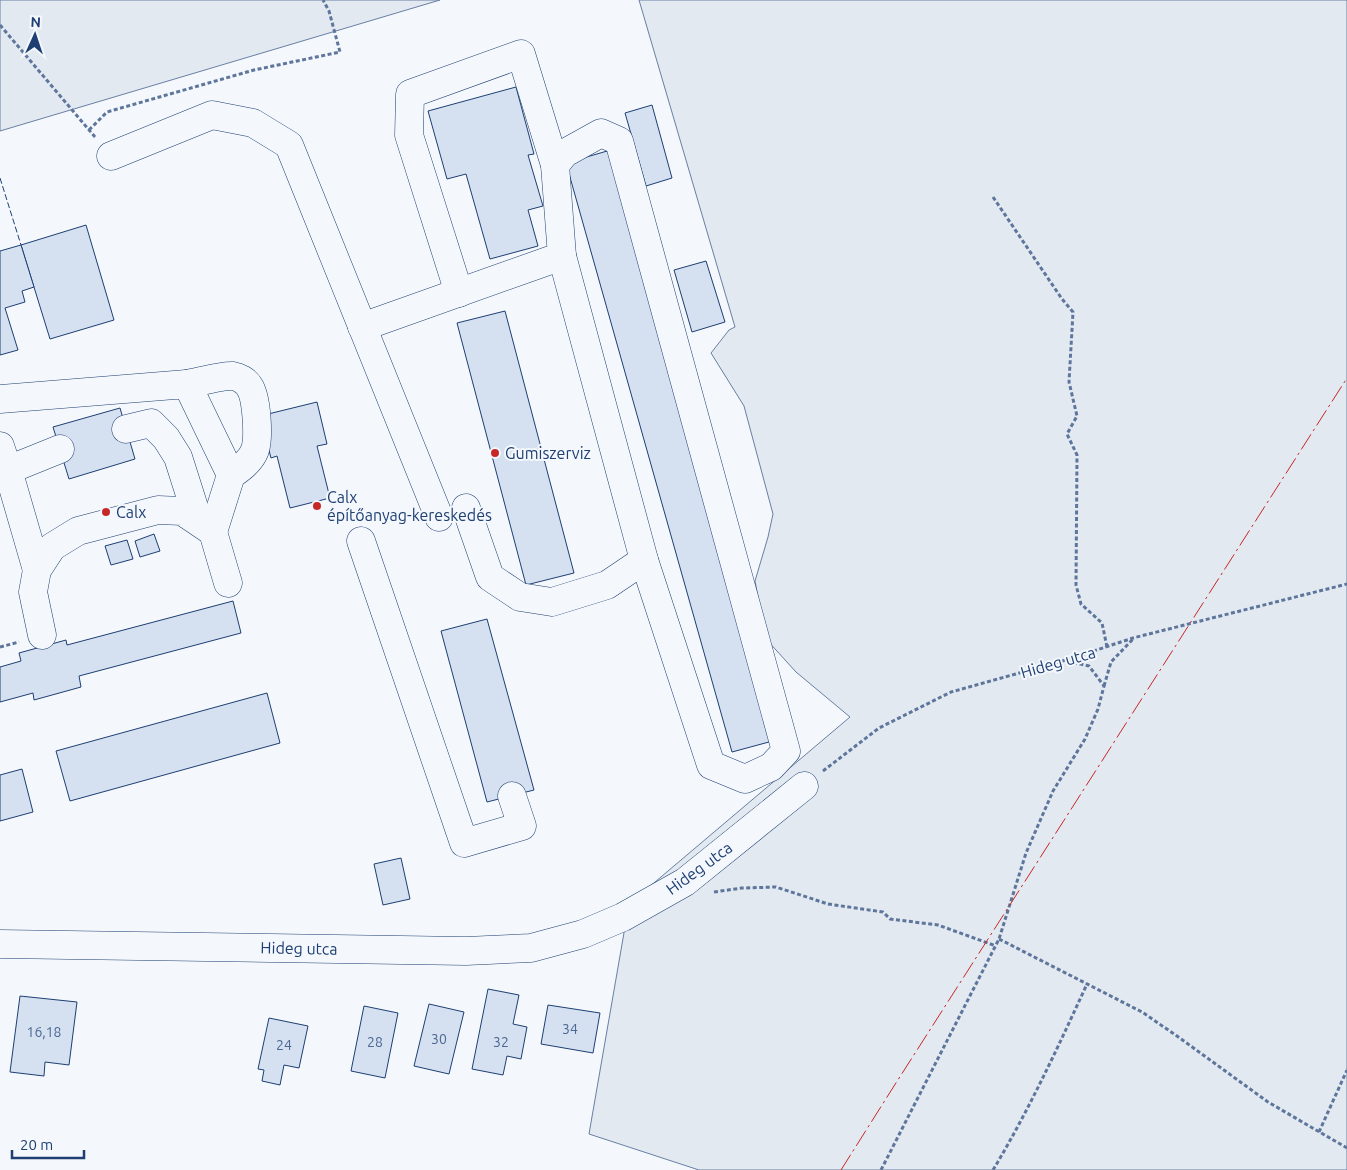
<svg xmlns="http://www.w3.org/2000/svg" width="1347" height="1170" font-family="Ubuntu,sans-serif">
	<style>
		.green { fill: #e3e9f0; stroke: #687fa3 }
		.building { fill: #d5e0f0; stroke: #1d3f73 }
		.lines { fill: none; stroke-linecap: round; stroke-linejoin: round }
		.minor-casing { stroke: #1d3f73; stroke-width: 29 }
		.path { stroke: #5e769c; stroke-width: 3; stroke-dasharray: 4 2.5; stroke-linecap: butt }
		.minor { stroke: #f4f7fb; stroke-width: 28 }
		.fence { stroke: #1d3f73; stroke-width: 1; stroke-dasharray: 6 2.5; stroke-linecap: butt }
		.power { stroke: #c62828; stroke-width: 1; stroke-dasharray: 18 4 2.5 4; stroke-linecap: butt }
		.poi-dot { fill: #c62828; stroke: #f4f7fb; stroke-width: 2 }
		.labels { text-anchor: middle; dominant-baseline: central; stroke-width: 4; stroke-linejoin: round; paint-order: stroke }
		.number-label { font-size: 14px; fill: #4b6792 }
		.poi-label { font-size: 16px; fill: #1d3f73; stroke: #f4f7fb; text-anchor: start }
		.street-label { font-size: 16px; fill: #1d3f73; stroke: #f4f7fb }
	</style>
	<rect width="100%" height="100%" fill="#f4f7fb"/>
	<!-- green -->
	<g class="green">
		<polygon points="0,0 440,0 0,131"/>
		<polygon points="639,0 1347,0 1347,1170 699,1170 589,1134 629,904 850,717 796,672 766,639 755,581 768,537 773,514 744,406 711,353 729,330 735,327"/>
	</g>
	<!-- building -->
	<g class="building">
		<polygon points="516,87 534,154 528,155 543,206 528,210 538,246 490,259 466,174 447,179 428,111"/>
		<polygon points="652,105 672,178 646,186 625,113"/>
		<polygon points="614,149 780,739 732,752 566,163"/>
		<polygon points="86,225 114,320 50,339 21,245"/>
		<polygon points="21,245 34,287 22,291 25,302 5,308 18,350 0,355 0,251"/>
		<polygon points="706,261 725,322 692,332 674,270"/>
		<polygon points="505,311 574,573 526,585 457,323"/>
		<polygon points="317,402 327,444 317,446 330,498 290,508 277,456 271,458 260,416"/>
		<polygon points="120,408 135,459 69,479 53,427"/>
		<polygon points="154,534 160,551 140,557 135,541"/>
		<polygon points="127,540 133,559 111,565 105,546"/>
		<polygon points="233,601 241,633 79,676 81,687 34,700 33,693 0,702 0,667 21,661 19,653 66,640 67,645"/>
		<polygon points="487,619 534,790 487,802 441,631"/>
		<polygon points="267,693 280,743 70,801 56,751"/>
		<polygon points="22,769 33,812 0,821 0,775"/>
		<polygon points="401,858 410,899 383,905 374,864"/>
		<polygon points="488,989 519,995 513,1024 527,1027 521,1059 507,1056 503,1075 472,1069"/>
		<polygon points="20,996 77,1002 69,1065 45,1062 44,1076 10,1072"/>
		<polygon points="429,1004 464,1012 449,1074 414,1066"/>
		<polygon points="548,1005 600,1013 593,1053 541,1044"/>
		<polygon points="364,1006 398,1013 385,1078 351,1071"/>
		<polygon points="269,1018 308,1026 299,1068 284,1065 280,1085 262,1081 264,1070 258,1069"/>
	</g>
	<g class="lines">
		<defs>
			<g id="minor">
				<polyline points="111,156 212,115 253,123 289,145 439,517"/>
				<polyline points="562,256 644,560"/>
				<polyline points="459,293 409,135 410,94 521,54 555,165"/>
				<polyline points="362,327 562,256 555,165 565,153 601,133 619,141 786,751 771,767 745,779 711,765 644,560 607,585 552,602 520,597 490,577 466,508"/>
				<path d="M187 384C198 382 223 375 233 376 239 377 246 381 249 386 257 397 259 437 255 450 251 461 240 469 231 475"/>
				<polyline points="0,399 187,384 231,475 213,532"/>
				<polyline points="126,429 151,423 166,438 178,457 198,520"/>
				<polyline points="0,446 8,470"/>
				<polyline points="361,541 464,843 522,826 512,796"/>
				<polyline points="37,570 8,470 60,449"/>
				<polyline points="42,635 33,592 37,570 52,547 78,531 158,510 182,511 213,532 228,583"/>
				<polyline points="0,944 466,951 531,948 583,934 623,917 685,882 804,786"/>
			</g>
		</defs>
		<!-- minor casing -->
		<use href="#minor" class="minor-casing"/>
		<!-- path -->
		<g class="path">
			<polyline points="0,25 95,137"/>
			<polyline points="89,130 107,112 254,70 340,52 329,11 323,0"/>
			<polyline points="993,197 1062,299 1073,312 1069,382 1077,416 1067,434 1077,455 1076,585 1081,604 1102,623 1107,647"/>
			<polyline points="0,647 19,642"/>
			<polyline points="1104,686 1111,662 1133,639"/>
			<polyline points="823,771 879,728 951,692 1066,660 1133,638 1347,584"/>
			<polyline points="714,892 742,888 776,887 828,904 883,912 890,919 938,925 996,946"/>
			<polyline points="999,939 1142,1012 1177,1036 1268,1102 1347,1148"/>
			<polyline points="1319,1132 1347,1070"/>
			<polyline points="881,1170 999,939 1026,853 1053,791 1085,739 1098,709 1104,686 1089,666 1067,661"/>
			<path d="M993 1170C1029 1110 1058 1047 1087 984"/>
		</g>
		<!-- minor -->
		<use href="#minor" class="minor"/>
		<!-- fence -->
		<polyline class="fence" points="0,178 21,245"/>
		<!-- power -->
		<polyline class="power" points="841,1170 894,1086 1347,378"/>
	</g>
	<!-- markers -->
	<g class="poi-dot">
		<circle cx="495" cy="453" r="5"/>
		<circle cx="317" cy="506" r="5"/>
		<circle cx="106" cy="512" r="5"/>
	</g>
	<g class="labels">
		<!-- number labels -->
		<g class="number-label">
			<text x="570" y="1029">34</text>
			<text x="44" y="1032">16,18</text>
			<text x="439" y="1039">30</text>
			<text x="375" y="1042">28</text>
			<text x="501" y="1042">32</text>
			<text x="284" y="1045">24</text>
		</g>
		<!-- poi labels -->
		<g class="poi-label">
			<text x="505" y="453">Gumiszerviz</text>
			<text x="327" y="497">Calx<tspan x="327" dy="18">építőanyag-kereskedés</tspan></text>
			<text x="116" y="512">Calx</text>
		</g>
		<!-- street labels -->
		<g class="street-label">
			<text transform="translate(1058 662) rotate(-16)">Hideg utca</text>
			<text transform="translate(699 868) rotate(-36)">Hideg utca</text>
			<text transform="translate(299 948) rotate(1)">Hideg utca</text>
		</g>
	</g>
	<!-- north arrow -->
	<g transform="translate(35 35) rotate(3)" stroke="#f4f7fb" stroke-width="4" paint-order="stroke">
	<path d="M0-4L9 19L0 12L-9 19Z" fill="#1d3f73"/>
	<text y="-8" font-size="14" font-weight="bold" text-anchor="middle" fill="#1d3f73">N</text>
	</g>
	<!-- scale -->
	<path d="M12 1150v8h72v-8" fill="none" stroke="#1d3f73" stroke-width="2.5"/>
	<text x="20" y="1150" font-size="15" fill="#1d3f73" stroke="#f4f7fb" stroke-width="4" paint-order="stroke">20 m</text>
</svg>
